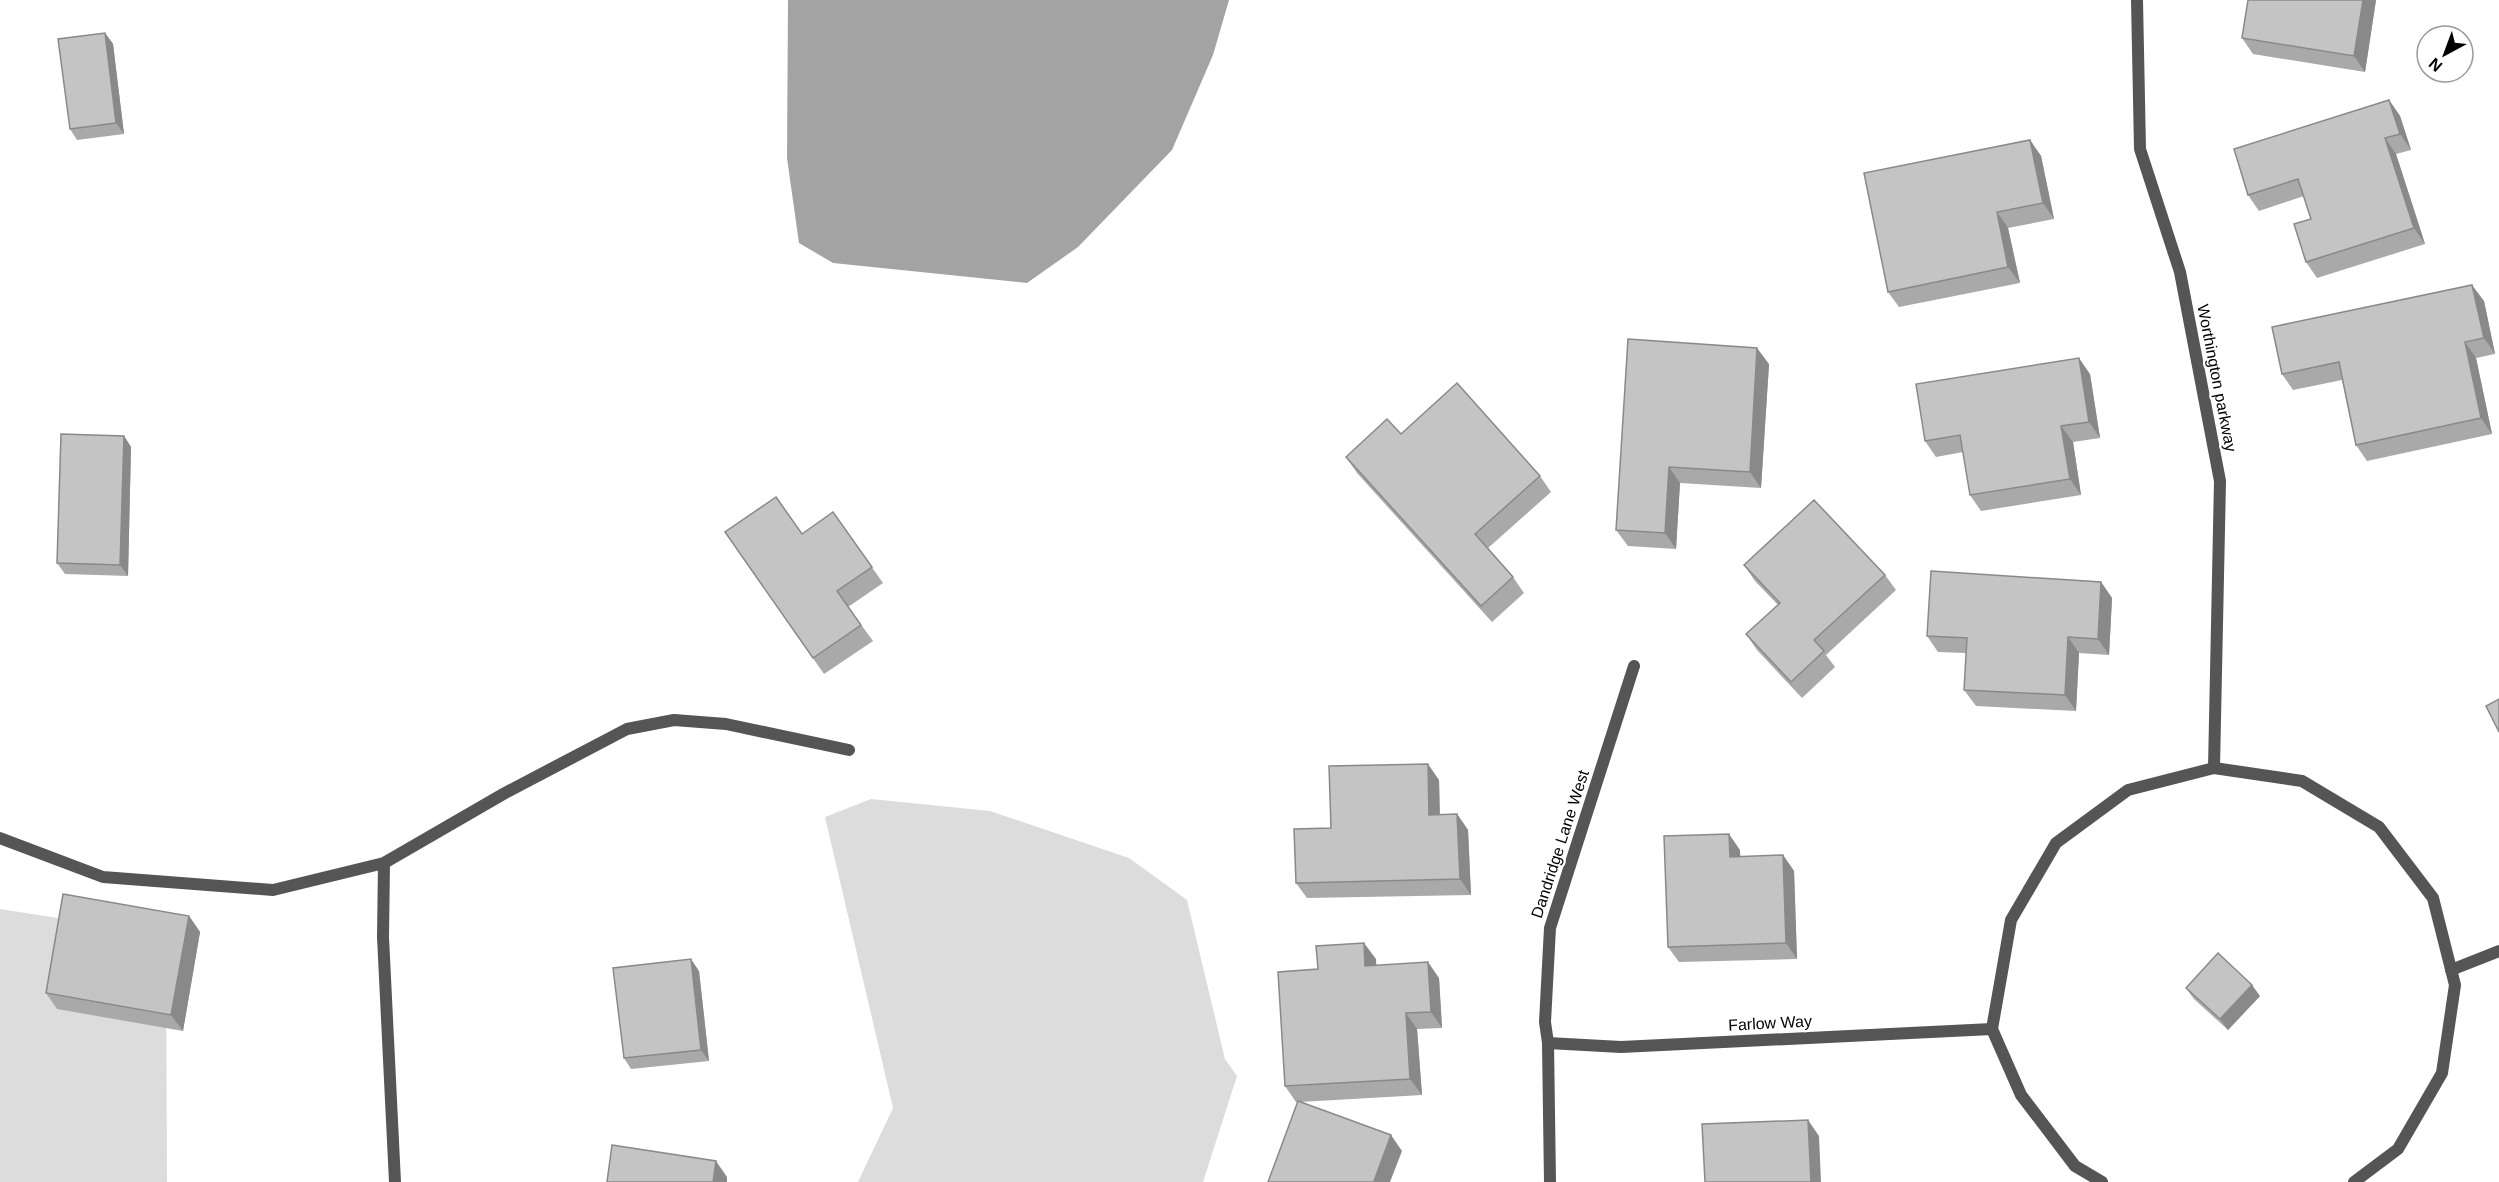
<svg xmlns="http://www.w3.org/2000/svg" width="2499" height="1182" font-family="Helvetica,sans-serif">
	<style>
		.green { fill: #dcdcdc }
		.water { fill: #a3a3a3 }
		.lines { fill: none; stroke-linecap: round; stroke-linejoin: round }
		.lane { stroke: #555; stroke-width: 12 }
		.street { stroke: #555; stroke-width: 12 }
		.wall { fill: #a9a9a9 }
		.shaded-wall { fill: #898989 }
		.building { fill: #c4c4c4; stroke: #898989; stroke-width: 1.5 }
		.labels { text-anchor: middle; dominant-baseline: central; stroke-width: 4.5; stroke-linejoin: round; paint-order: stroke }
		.street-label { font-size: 16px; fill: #000; stroke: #fff }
	</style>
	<rect width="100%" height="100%" fill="#fff"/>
	<!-- green -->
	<g class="green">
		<polygon points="871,799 990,811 1129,858 1187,900 1225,1059 1237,1076 1203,1182 858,1182 893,1108 825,817"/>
		<polygon points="0,909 64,919 166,955 167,1182 0,1182"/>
	</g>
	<!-- water -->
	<polygon class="water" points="788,0 1229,0 1213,55 1172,150 1078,247 1027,283 833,263 799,243 787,158"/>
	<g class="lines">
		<!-- lane -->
		<g class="lane">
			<polyline points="0,838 103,877 273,890 384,863 505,793 627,729 674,720 726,724 849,750"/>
			<polyline points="384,863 383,937 395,1182"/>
		</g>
		<!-- street -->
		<g class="street">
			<polyline points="2137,0 2140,149 2180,272 2220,481 2214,768"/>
			<polyline points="2451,970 2499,951"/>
			<polyline points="1548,1043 1621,1047 1992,1029"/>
			<polyline points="1550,1182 1548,1043 1545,1022 1550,928 1634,666"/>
			<polyline points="2102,1182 2075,1166 2021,1095 1992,1029 2011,920 2056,843 2128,790 2214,768 2302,781 2379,827 2433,898 2455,985 2442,1073 2398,1149 2354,1182"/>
		</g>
	</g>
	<!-- wall -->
	<g class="wall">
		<polygon points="2248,0 2376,0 2365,72 2253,54 2242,38"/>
		<polygon points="105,33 113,44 124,134 77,140 70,129"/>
		<polygon points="2389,100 2400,116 2411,150 2396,154 2425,244 2317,278 2306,262 2311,219 2304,196 2259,211 2248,195"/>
		<polygon points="2030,140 2041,156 2054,219 2008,228 2020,283 1899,307 1888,292"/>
		<polygon points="2484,301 2495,354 2476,358 2492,434 2367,461 2356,445 2342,380 2293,390 2282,374"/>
		<polygon points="1628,339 1769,364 1761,488 1680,483 1676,549 1628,546 1616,530"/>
		<polygon points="2090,374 2100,438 2073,442 2081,495 1981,511 1970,495 1963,452 1936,457 1925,441"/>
		<polygon points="124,436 131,447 128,576 65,574 57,563"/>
		<polygon points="1346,457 1540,476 1551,492 1488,548 1513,577 1524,593 1492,622 1357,473"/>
		<polygon points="833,512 883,583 848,607 873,641 824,674 725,532 802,534"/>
		<polygon points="1744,565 1885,575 1896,590 1826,655 1835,667 1802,698 1757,650 1746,634 1778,605 1755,581"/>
		<polygon points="2101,582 2112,598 2109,655 2079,653 2076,711 1976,706 1964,690 1966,653 1938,652 1927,636"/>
		<polygon points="1439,780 1440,814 1457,814 1468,830 1471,895 1307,898 1296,883 1331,828"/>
		<polygon points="1740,850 1740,857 1783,855 1794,871 1797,959 1679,962 1668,947"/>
		<polygon points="189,916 200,932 183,1031 57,1009 46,993"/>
		<polygon points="1376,959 1376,965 1439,978 1442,1028 1417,1029 1422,1095 1300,1102 1402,1151 1296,1102 1285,1086 1318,969"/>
		<polygon points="699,971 709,1061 631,1069 624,1058"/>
		<polygon points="2186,988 2260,996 2228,1030 2194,999"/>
	</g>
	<!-- shaded-wall -->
	<g class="shaded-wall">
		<polygon points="2363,0 2376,0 2365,72 2354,56"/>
		<polygon points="105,33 113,44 124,134 116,123"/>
		<polygon points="2389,100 2400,116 2411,150 2400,134"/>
		<polygon points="2385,138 2396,154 2425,244 2414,228"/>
		<polygon points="2030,140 2041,156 2054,219 2043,203"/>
		<polygon points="1997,212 2008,228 2020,283 2008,267"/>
		<polygon points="2472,285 2484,301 2495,354 2484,338"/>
		<polygon points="2465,342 2476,358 2492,434 2481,418"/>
		<polygon points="1757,348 1769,364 1761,488 1750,472"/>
		<polygon points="2079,358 2090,374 2100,438 2089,422"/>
		<polygon points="2061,426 2073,442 2081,495 2070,479"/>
		<polygon points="124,436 131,447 128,576 120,565"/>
		<polygon points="1669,467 1680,483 1676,549 1665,533"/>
		<polygon points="2101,582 2112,598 2109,655 2098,639"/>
		<polygon points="2068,637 2079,653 2076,711 2065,695"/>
		<polygon points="1428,764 1439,780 1440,831 1429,815"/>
		<polygon points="1457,814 1468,830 1471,895 1460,879"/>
		<polygon points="1729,834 1740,850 1741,873 1730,857"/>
		<polygon points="1783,855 1794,871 1797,959 1786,943"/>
		<polygon points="189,916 200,932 183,1031 171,1015"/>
		<polygon points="1364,943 1376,959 1377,981 1365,966"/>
		<polygon points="691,959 699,971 709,1061 701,1050"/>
		<polygon points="1428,962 1439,978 1442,1028 1431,1012"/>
		<polygon points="2252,985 2260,996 2228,1030 2220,1019"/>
		<polygon points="1406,1013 1417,1029 1422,1095 1410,1079"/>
		<polygon points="1808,1120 1819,1136 1821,1182 1811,1182"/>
		<polygon points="1391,1135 1402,1151 1390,1182 1375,1182 1374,1181"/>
		<polygon points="716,1161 727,1177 727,1182 713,1182"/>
	</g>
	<!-- building -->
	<g class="building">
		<polygon points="2248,0 2363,0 2354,56 2242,38"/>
		<polygon points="105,33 116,123 70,129 58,39"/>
		<polygon points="2389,100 2400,134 2385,138 2414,228 2306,262 2294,224 2311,219 2298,179 2248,195 2234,149"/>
		<polygon points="2030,140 2043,203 1997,212 2008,267 1888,292 1864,173"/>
		<polygon points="2472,285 2484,338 2465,342 2481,418 2356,445 2339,362 2282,374 2272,327"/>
		<polygon points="1628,339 1757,348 1750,472 1669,467 1665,533 1616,530"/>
		<polygon points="2079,358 2089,422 2061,426 2070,479 1970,495 1960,435 1925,441 1916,384"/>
		<polygon points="1457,383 1540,476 1475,534 1513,577 1481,606 1346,457 1387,419 1401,434"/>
		<polygon points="61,434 124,436 120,565 57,563"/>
		<polygon points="776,497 802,534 833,512 872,567 837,591 861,625 813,658 725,532"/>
		<polygon points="1814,500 1885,575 1814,640 1824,651 1791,682 1746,634 1780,603 1744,565"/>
		<polygon points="1931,571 2101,582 2098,639 2068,637 2065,695 1964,690 1967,638 1927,636"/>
		<polygon points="2499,699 2499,732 2486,706"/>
		<polygon points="1428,764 1429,815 1457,814 1460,879 1296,883 1294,829 1331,828 1329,766"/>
		<polygon points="1729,834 1730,857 1783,855 1786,943 1668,947 1664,836"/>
		<polygon points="63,894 189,916 171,1015 46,993"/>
		<polygon points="1364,943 1365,966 1428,962 1431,1012 1406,1013 1410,1079 1285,1086 1278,972 1318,969 1316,946"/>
		<polygon points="2218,953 2252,985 2220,1019 2186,988"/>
		<polygon points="691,959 701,1050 624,1058 613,968"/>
		<polygon points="1298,1101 1391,1135 1374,1181 1377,1182 1268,1182"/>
		<polygon points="1808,1120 1811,1182 1705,1182 1702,1124"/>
		<polygon points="612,1145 716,1161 713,1182 607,1182"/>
	</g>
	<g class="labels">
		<!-- street labels -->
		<g class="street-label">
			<text transform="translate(2217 378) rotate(79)">Worthington parkway</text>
			<text transform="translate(1560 844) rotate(-72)">Dandridge Lane West</text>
			<text transform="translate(1770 1023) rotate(-3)">Farlow Way</text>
		</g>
	</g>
	<!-- north arrow -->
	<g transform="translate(2445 54) rotate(221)"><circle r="28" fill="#ffffff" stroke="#999999" stroke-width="1.5"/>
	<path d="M0-4.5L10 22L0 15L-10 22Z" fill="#000000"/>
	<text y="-9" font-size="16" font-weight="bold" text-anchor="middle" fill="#000000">N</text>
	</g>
</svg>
